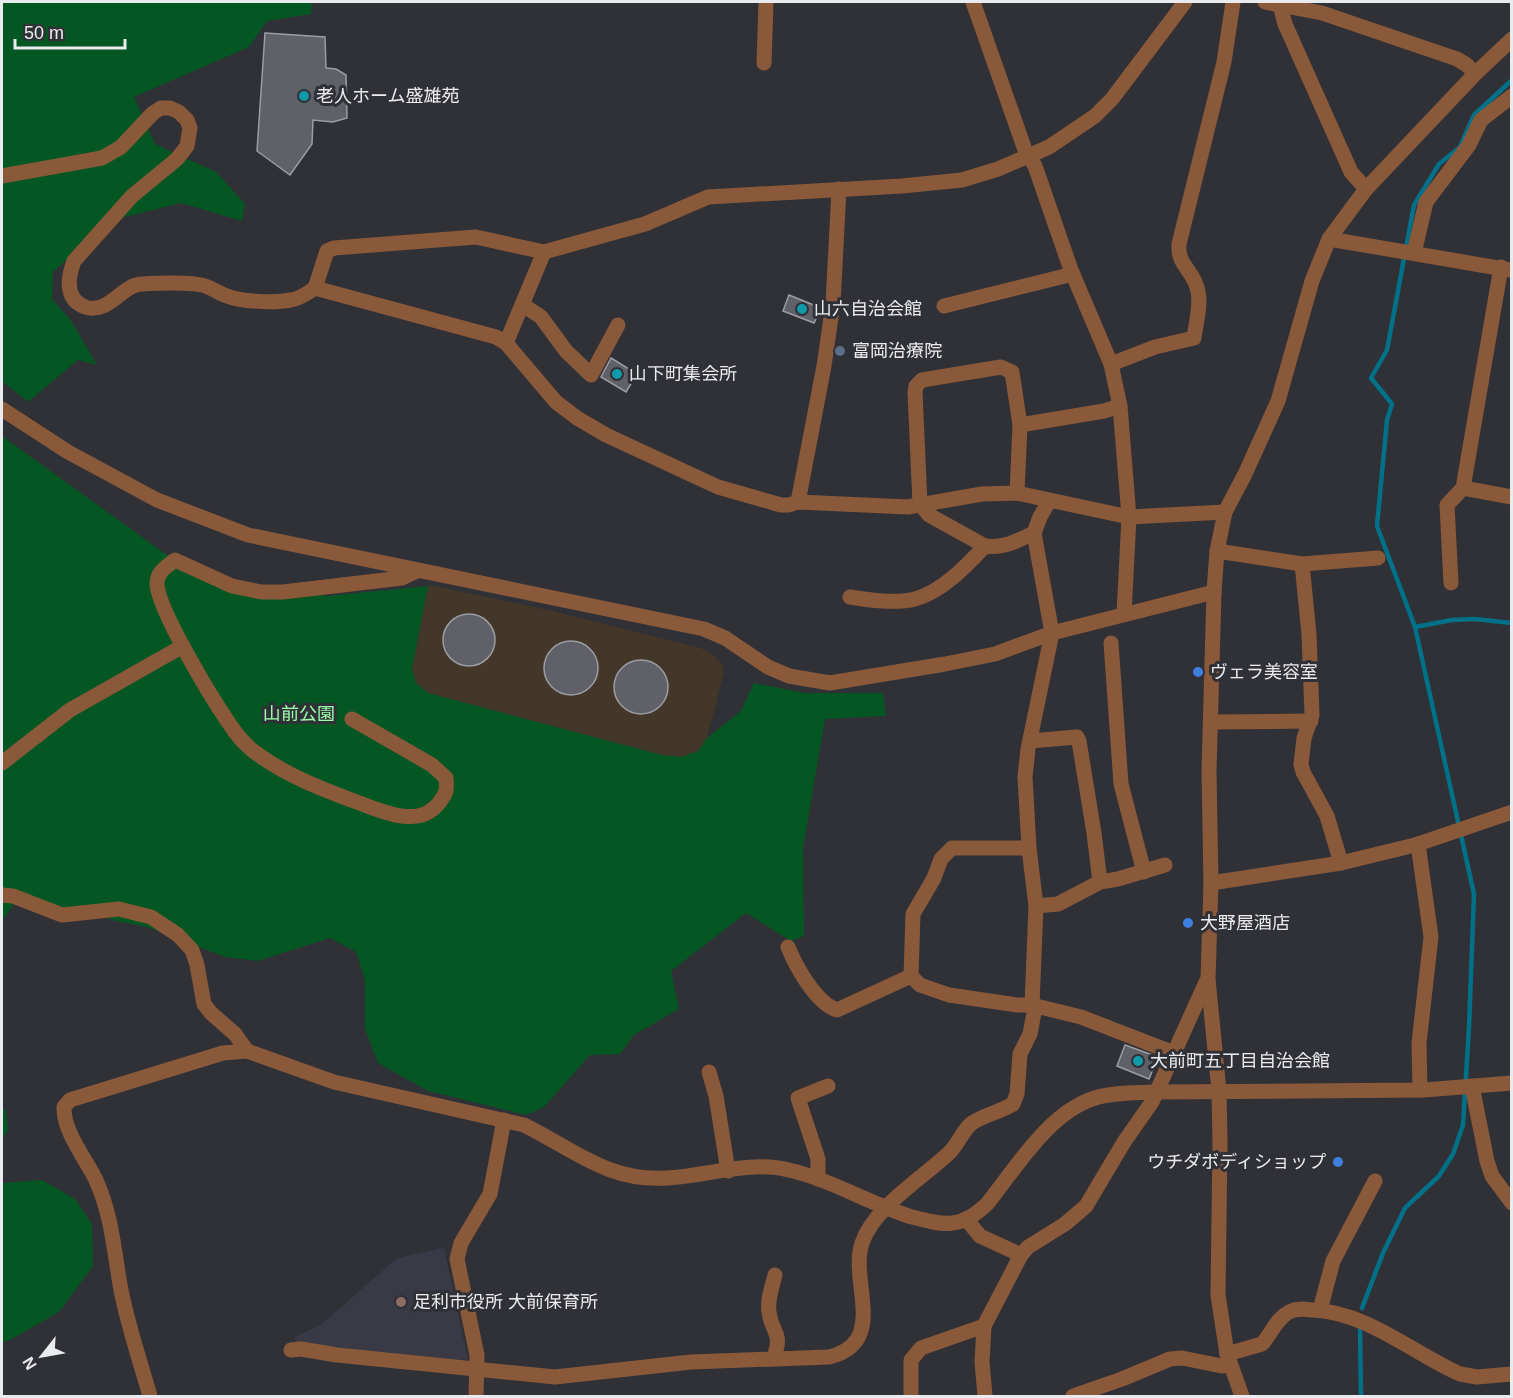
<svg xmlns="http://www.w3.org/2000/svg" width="1513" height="1398" font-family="Helvetica,'Noto Sans JP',sans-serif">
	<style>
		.built { fill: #393a45 }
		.industrial { fill: #423728 }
		.green { fill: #045622 }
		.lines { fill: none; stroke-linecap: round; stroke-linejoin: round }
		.stream { stroke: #007189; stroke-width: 4.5 }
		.building { fill: #606168; stroke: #9c9ca4; stroke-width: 1.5 }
		.minor { stroke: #8a593a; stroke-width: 15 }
		.culture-dot { fill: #0f9aa8; stroke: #303137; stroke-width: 2 }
		.service-dot { fill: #5c6f8a; stroke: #303137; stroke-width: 2 }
		.shop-dot { fill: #3f7fe0; stroke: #303137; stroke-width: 2 }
		.education-dot { fill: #8d6e63; stroke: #303137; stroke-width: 2 }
		.labels { text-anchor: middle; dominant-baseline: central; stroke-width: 6; stroke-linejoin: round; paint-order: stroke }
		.poi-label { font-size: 18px; fill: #eaebef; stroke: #303137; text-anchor: start }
		.park-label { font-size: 18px; fill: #99fcab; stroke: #303137 }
	</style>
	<rect width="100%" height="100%" fill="#303137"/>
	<!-- built -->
	<polygon class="built" points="444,1248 468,1360 327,1351 296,1345 295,1337 322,1324 397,1258"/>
	<!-- industrial -->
	<polygon class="industrial" points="428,586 435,586 548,610 701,648 715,656 722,664 724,672 707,738 698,751 681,757 662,755 428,693 416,683 412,669"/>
	<!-- green -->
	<g class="green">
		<polygon points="2,2 312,2 311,14 267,21 249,47 134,97 155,144 216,172 245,204 242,221 181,203 109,221 53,272 52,299 70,319 97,365 78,360 28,402 2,381"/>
		<polygon points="2,436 174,560 225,583 327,596 428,586 412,669 416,683 428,693 662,755 681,757 698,751 707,738 741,711 754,683 804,693 883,693 886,716 825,719 803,848 804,936 791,941 746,913 671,971 679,1009 634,1035 620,1054 590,1055 544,1107 526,1115 428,1091 378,1063 365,1029 365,980 356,952 330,938 258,961 225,957 147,927 116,921 79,909 14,904 2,920"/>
		<polygon points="2,1106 6,1112 8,1131 2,1138"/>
		<polygon points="42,1180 75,1199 92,1224 93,1266 59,1312 10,1340 2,1343 2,1183"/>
	</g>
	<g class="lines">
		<!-- stream -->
		<g class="stream">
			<polyline points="1415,627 1452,620 1475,619 1512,623"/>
			<polyline points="1362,1308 1383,1253 1405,1208 1439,1176 1453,1154 1463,1125 1469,1027 1474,894 1415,627 1377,526 1387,420 1392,404 1371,378 1387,350 1414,205 1439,164 1460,147 1474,115 1512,80"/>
			<polyline points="1360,1327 1361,1396"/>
		</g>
	</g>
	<!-- building -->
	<g class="building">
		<polygon points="265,33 325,37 326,68 336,69 346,75 347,118 333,122 313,120 312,144 290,175 257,151"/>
		<polygon points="789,295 821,308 814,323 783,311"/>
		<polygon points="611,358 637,374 626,392 601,377"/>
		<circle cx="469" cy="640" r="26"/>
		<circle cx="571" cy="668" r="27"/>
		<circle cx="641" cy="687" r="27"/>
		<polygon points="1125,1045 1158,1057 1149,1079 1117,1066"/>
	</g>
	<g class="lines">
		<!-- minor -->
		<g class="minor">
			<polyline points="973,2 1025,150 1035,166 1071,270 1111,364 1120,406 1129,517 1124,614"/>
			<polyline points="1265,2 1280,5 1285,24 1351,172 1366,189"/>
			<polyline points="1280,5 1322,13 1457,59 1467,65 1475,74"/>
			<polyline points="764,63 766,2"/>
			<path d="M2 176 102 158 121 147 153 113 161 108H170L179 112 187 120 190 128 187 146 177 159 132 196 74 261C68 277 64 299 85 307 109 315 122 284 142 284 158 283 187 282 202 285 211 287 218 293 227 296 242 302 274 303 291 300 299 299 308 293 315 288L496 337 506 343 556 402 577 418 606 435 718 487 781 505H789L798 502 908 507 982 494 1017 493 1129 517 1225 512"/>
			<polyline points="1329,239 1510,270"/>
			<polyline points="1414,253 1426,202 1469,145 1481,120 1512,96"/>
			<polyline points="1501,267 1463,488 1512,497"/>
			<polyline points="315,288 327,251 334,248 476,237 544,252 645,224 708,197 902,186 962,180 998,169 1049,147 1095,116 1112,99 1185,2"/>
			<polyline points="523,305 541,317 566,351 591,375 618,325"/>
			<polyline points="944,306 1073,274"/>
			<polyline points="506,343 544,252"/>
			<path d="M1111 364 1155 347 1194 338C1196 323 1201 305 1198 291 1194 270 1177 266 1179 244L1224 62 1233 2"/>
			<polyline points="2,409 68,452 157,500 248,535 704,629 725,638 768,667 789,676 830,683 945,664 995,654 1052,633 1214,592"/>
			<polyline points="1020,425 1104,411 1120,406"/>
			<path d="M1017 493 1020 425 1012 372 1001 367 922 380 916 386 915 392 920 504 929 515 985 546C1004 549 1018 540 1034 533"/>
			<polyline points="1049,501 1040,517 1034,533 1052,633 1028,749 1025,777 1029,848 1036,906 1032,1005 1081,1017 1174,1053"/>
			<polyline points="798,502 824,366 833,304 839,189"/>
			<polyline points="1217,551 1302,564 1378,558"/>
			<polyline points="1302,564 1309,634 1312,715 1304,738 1301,764 1303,772 1327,816 1341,863"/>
			<polyline points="1451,583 1447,505 1463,488"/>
			<path d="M850 597C869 600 895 604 915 599 942 592 967 565 985 546"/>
			<polyline points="1111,643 1121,784 1144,872"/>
			<path d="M352 719 432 765 446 778C447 791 447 792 439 803 418 830 380 810 354 801 319 788 283 774 252 750 245 744 236 734 231 726 214 702 158 610 157 584 157 572 166 567 175 560L232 586 261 592H283L402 578 417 571"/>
			<polyline points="1211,722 1311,721"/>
			<polyline points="1030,741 1077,737 1079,741 1094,833 1100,882"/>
			<polyline points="2,763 70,710 183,646"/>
			<polyline points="1418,844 1431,937 1419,1043 1420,1090"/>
			<polyline points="1211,883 1341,863 1415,845 1512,812"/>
			<polyline points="2,895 13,896 62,915 119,909 151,917 178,935 192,950 197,965 204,1004 211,1013 235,1034 247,1051"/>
			<polyline points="1036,906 1058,904 1100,882 1118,879 1165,865"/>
			<path d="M788 947C796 967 816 1003 837 1010L911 976"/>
			<polyline points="709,1072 716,1096 728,1171"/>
			<polyline points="1472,1086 1487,1161 1492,1176 1512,1203"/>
			<polyline points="818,1179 818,1159 798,1098 828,1086"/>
			<polyline points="966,1219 980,1236 1021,1255"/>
			<polyline points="1320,1310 1333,1261 1375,1181"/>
			<path d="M291 1350 301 1349 337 1355 555 1377 691 1362 829 1357C889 1342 849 1282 862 1243 874 1207 923 1178 950 1152 958 1144 963 1130 972 1123 984 1115 1000 1112 1013 1104L1017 1094 1020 1054 1030 1034 1034 1013 1032 1005H1018L949 995 920 985 911 976 913 914 934 878 941 859 952 848H1029"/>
			<path d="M1227 1354 1262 1344C1272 1333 1276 1319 1289 1312 1296 1308 1304 1309 1312 1310 1367 1312 1411 1352 1460 1374L1477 1377 1512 1374"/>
			<path d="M774 1357C783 1331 772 1335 769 1312 767 1300 772 1287 775 1275"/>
			<path d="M150 1396C140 1361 128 1326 121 1290 114 1252 112 1214 95 1178 85 1158 63 1131 64 1107L70 1100 223 1053 247 1051 334 1082 524 1125C573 1149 608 1182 667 1178 706 1176 750 1160 789 1170 832 1180 870 1204 912 1217 925 1220 939 1225 952 1223 966 1222 977 1213 987 1204 1016 1168 1049 1112 1095 1098 1114 1092 1136 1093 1155 1092L1424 1090 1512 1083"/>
			<polyline points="476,1396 477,1355 457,1259 461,1243 490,1194 504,1120"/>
			<polyline points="911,1396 911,1360 921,1348 984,1326"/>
			<polyline points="985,1396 982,1362 984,1326 1021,1255 1028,1247 1065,1224 1086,1206 1124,1142 1152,1102 1206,982"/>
			<polyline points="1073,1396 1122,1379 1170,1359 1182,1358 1222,1366 1230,1364"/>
			<polyline points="1242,1396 1227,1354 1218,1295 1220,1142 1219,1091 1208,979 1211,883 1209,771 1214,592 1217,551 1225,512 1245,474 1278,401 1312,281 1329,239 1366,189 1475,74 1512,39"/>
		</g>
	</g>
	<!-- markers -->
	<g class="culture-dot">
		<circle cx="304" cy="96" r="6"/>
		<circle cx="802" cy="309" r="6"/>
		<circle cx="617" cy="374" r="6"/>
		<circle cx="1138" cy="1061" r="6"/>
	</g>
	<circle class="service-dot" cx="840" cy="351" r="6"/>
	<g class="shop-dot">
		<circle cx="1198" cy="672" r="6"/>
		<circle cx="1188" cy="923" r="6"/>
		<circle cx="1338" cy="1162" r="6"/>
	</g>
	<circle class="education-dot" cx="401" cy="1302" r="6"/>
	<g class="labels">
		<!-- poi labels -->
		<g class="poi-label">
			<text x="316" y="96">老人ホーム盛雄苑</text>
			<text x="814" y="309">山六自治会館</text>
			<text x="852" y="351">富岡治療院</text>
			<text x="629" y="374">山下町集会所</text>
			<text x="1210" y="672">ヴェラ美容室</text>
			<text x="1200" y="923">大野屋酒店</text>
			<text x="1150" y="1061">大前町五丁目自治会館</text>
			<text x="1326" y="1162" text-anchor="end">ウチダボディショップ</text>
			<text x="413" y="1302">足利市役所 大前保育所</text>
		</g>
		<!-- park labels -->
		<g class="park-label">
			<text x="299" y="714">山前公園</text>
		</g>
	</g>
	<!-- border -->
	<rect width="1513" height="1398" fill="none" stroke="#eaebef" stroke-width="6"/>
	<!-- north arrow -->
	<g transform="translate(42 1356) rotate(239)" stroke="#303137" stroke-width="4.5" paint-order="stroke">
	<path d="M0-4.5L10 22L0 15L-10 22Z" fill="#eaebef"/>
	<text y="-9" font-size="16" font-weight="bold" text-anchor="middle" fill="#eaebef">N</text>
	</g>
	<!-- scale -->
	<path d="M15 39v9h110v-9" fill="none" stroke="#eaebef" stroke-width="3"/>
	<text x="24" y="39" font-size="18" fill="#eaebef" stroke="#303137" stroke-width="4.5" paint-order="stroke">50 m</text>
</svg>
